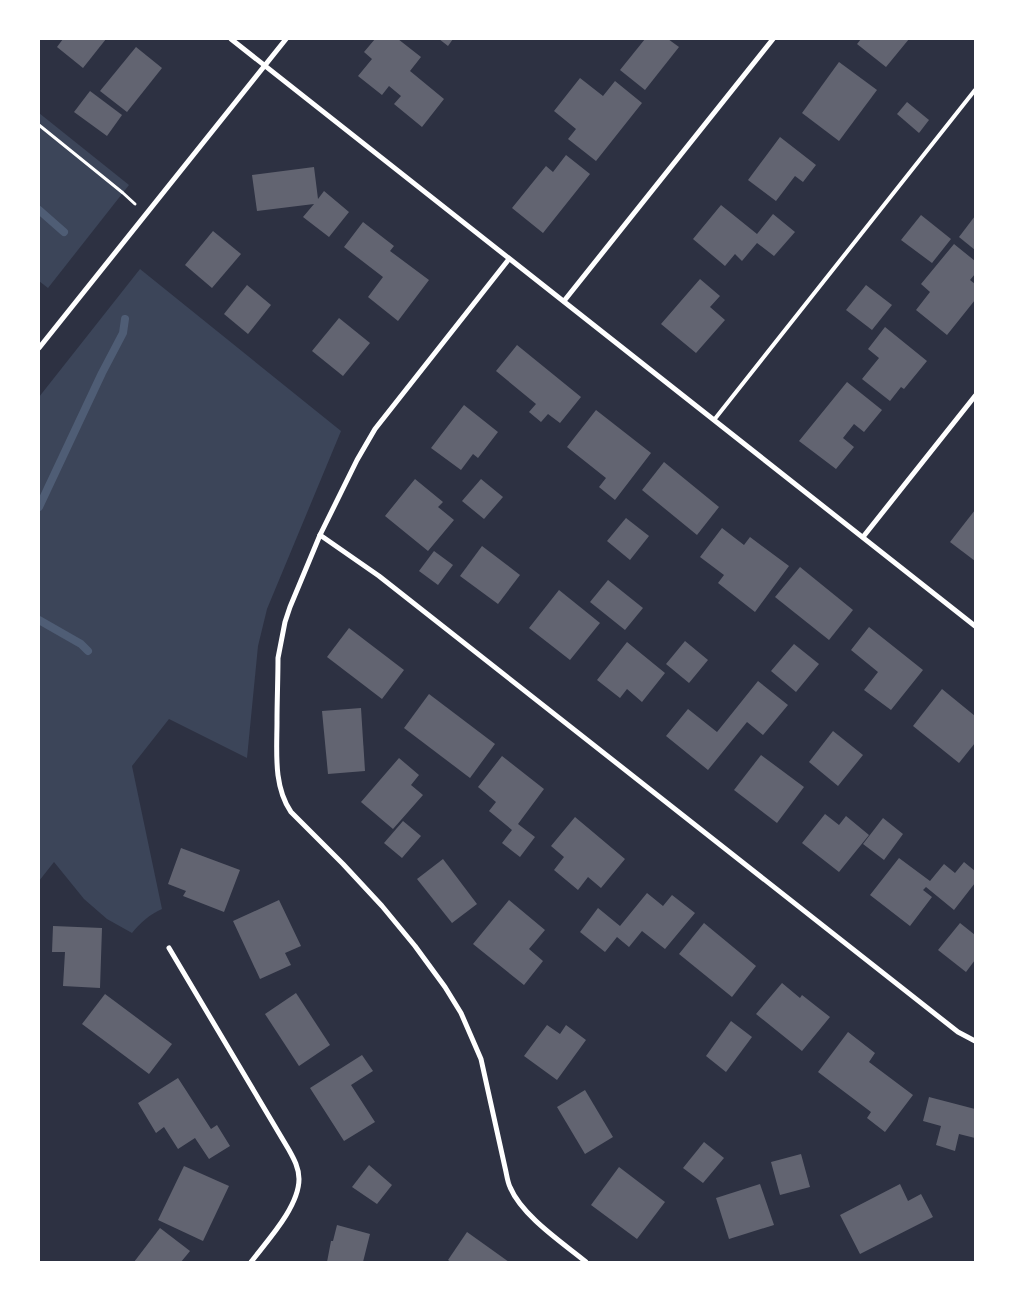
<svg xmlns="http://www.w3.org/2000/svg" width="1014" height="1301" font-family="Barlow,sans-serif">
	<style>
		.green { fill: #3c4559 }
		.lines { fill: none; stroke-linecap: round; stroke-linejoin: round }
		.stream { stroke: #4f5d75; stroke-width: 8 }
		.building { fill: #626471 }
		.path { stroke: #fff; stroke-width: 3 }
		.service { stroke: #fff; stroke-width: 4 }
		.minor { stroke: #fff; stroke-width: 5 }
	</style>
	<rect width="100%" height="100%" fill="#2d3142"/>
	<!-- green -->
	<g class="green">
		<polygon points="39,113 129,185 48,288 39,281"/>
		<path d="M140 269 341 431 267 609 258 646 247 758 169 719 132 766 162 909C149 915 141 922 132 933L107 919 84 899 54 862 39 881V397Z"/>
	</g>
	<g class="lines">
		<!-- stream -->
		<g class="stream">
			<polyline points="39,210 64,232"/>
			<polyline points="39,507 102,373 123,333 125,319"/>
			<polyline points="39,620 81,644 88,651"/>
		</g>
	</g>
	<!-- building -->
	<g class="building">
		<polygon points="63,39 106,39 83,68 57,47"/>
		<polygon points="375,39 398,39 421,57 410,71 444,99 422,127 394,104 401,96 389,86 382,95 358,76 372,59 364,52"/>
		<polygon points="439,39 453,39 448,46"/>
		<polygon points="645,39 668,39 679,47 645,90 620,70"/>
		<polygon points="861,39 909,39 886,67 857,44"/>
		<polygon points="136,47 162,68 127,112 100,91"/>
		<polygon points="839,62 877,90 839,141 802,113"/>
		<polygon points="580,78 603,96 615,81 642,103 596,161 568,139 576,129 554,111"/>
		<polygon points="90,91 122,115 107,136 74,112"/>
		<polygon points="907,102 929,120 919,133 897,114"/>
		<polygon points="780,137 816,165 803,182 795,176 776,201 748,180"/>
		<polygon points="566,155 590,174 543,233 512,208 546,166 553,172"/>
		<polygon points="314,167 318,199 324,191 349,212 329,237 303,217 314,204 257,211 252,175"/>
		<polygon points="721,205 757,234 773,214 795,232 774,256 757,243 742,261 735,254 725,266 693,239"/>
		<polygon points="921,215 951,239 932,263 901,240"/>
		<polygon points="975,216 975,250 959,237"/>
		<polygon points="363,222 394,246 390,251 429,280 398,321 368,297 383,277 344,247"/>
		<polygon points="213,231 241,254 212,288 185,265"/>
		<polygon points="954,244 975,261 975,274 970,280 975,284 975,300 947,335 916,310 930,292 921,284"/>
		<polygon points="700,279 720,296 710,307 725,320 696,353 661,324"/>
		<polygon points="247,285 271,305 248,334 224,314"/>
		<polygon points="866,285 892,305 872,330 846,310"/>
		<polygon points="339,318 370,343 343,376 312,351"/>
		<polygon points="885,327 927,361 904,389 901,387 890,401 862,379 879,358 868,349"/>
		<polygon points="517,345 581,397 560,423 548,414 541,422 529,412 536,404 496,371"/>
		<polygon points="847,382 882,410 864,432 854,424 843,438 854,447 836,469 799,441"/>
		<polygon points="464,405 498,432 478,458 473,454 461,470 431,448"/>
		<polygon points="596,410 651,453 615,500 599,487 606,478 567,447"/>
		<polygon points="664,462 719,507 697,535 642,490"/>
		<polygon points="415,479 443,502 438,507 454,520 428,551 385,516"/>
		<polygon points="481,479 503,497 484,519 462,501"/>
		<polygon points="975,510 975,561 950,542"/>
		<polygon points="626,518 649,536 630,560 607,541"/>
		<polygon points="722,528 744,545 750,537 789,566 755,612 718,583 724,575 700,557"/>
		<polygon points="482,546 520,575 498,604 460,576"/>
		<polygon points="434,551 453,565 438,585 419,571"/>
		<polygon points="800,567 853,610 829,640 775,597"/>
		<polygon points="608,580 643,608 625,630 590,602"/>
		<polygon points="559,590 600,623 570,660 529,628"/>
		<polygon points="869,627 923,670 891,710 864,690 878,672 851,650"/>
		<polygon points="349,628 404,670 382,699 327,657"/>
		<polygon points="685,641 708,660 689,683 666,664"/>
		<polygon points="627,642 665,673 642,702 627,689 620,698 597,680"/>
		<polygon points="794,644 819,664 796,692 771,671"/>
		<polygon points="758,681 788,705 763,735 747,722 708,770 666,736 688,709 717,732"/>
		<polygon points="942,689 975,716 975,743 959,763 913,726"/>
		<polygon points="429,694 495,744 470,778 404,728"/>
		<polygon points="361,708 365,771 328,774 322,711"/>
		<polygon points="833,731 863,755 838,786 809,762"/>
		<polygon points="761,755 804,787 777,823 734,790"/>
		<polygon points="502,756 544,789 518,824 535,837 520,857 502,843 512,830 489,811 496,802 478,787"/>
		<polygon points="399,758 419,775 411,785 423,795 393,829 361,802"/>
		<polygon points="825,814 839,825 846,816 869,835 839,872 802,843"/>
		<polygon points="575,817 625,859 601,888 588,877 578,890 554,870 564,857 551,846"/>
		<polygon points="883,818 903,834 884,860 863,844"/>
		<polygon points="403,821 421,836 402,858 384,843"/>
		<polygon points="181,848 240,870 224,912 183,896 186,891 168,884"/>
		<polygon points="899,858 930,881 944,864 955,873 964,862 975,871 975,883 954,910 926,887 923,890 932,897 910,926 870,895"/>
		<polygon points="443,859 477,904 452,923 417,879"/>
		<polygon points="647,893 663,906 672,895 695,913 665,949 642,931 629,947 617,937 605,952 580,932 598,908 620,926"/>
		<polygon points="279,900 301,946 285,953 291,965 260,979 233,921"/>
		<polygon points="509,900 545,930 529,949 543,961 524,985 473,944"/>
		<polygon points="704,923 756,966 732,997 679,954"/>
		<polygon points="960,923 975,935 975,960 966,972 938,950"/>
		<polygon points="53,926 102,928 100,988 63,986 65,952 52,952"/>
		<polygon points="782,983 800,998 802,995 830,1017 802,1051 756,1014"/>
		<polygon points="296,993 330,1045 299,1066 265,1014"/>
		<polygon points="105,994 172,1044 149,1074 82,1024"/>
		<polygon points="731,1021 752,1037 726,1072 706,1056"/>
		<polygon points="547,1025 560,1034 566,1025 586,1040 557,1080 524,1056"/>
		<polygon points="848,1032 875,1053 869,1062 913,1095 885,1132 867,1118 871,1112 818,1072"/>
		<polygon points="362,1055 373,1071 351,1085 375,1122 344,1141 310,1088"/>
		<polygon points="178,1078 211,1129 217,1125 230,1146 209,1159 195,1138 178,1149 164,1127 156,1133 138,1103"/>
		<polygon points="585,1090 613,1137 585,1154 557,1107"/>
		<polygon points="929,1097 975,1109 975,1138 959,1134 955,1151 936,1145 941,1126 923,1121"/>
		<polygon points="704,1142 724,1158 703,1183 683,1168"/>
		<polygon points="801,1154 810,1187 780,1195 771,1162"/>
		<polygon points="369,1165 392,1185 377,1204 352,1187"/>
		<polygon points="184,1166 229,1186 203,1241 158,1220"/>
		<polygon points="619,1167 665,1202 637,1239 591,1205"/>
		<polygon points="760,1184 774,1225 729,1239 716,1198"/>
		<polygon points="900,1184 908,1201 921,1194 933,1217 860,1254 840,1215"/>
		<polygon points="337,1225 370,1234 363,1262 327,1262 331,1241 333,1241"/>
		<polygon points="160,1228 190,1251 181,1262 134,1262"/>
		<polygon points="467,1232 509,1262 451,1262 448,1260"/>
	</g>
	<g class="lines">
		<!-- path -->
		<polyline class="path" points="39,125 123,193 135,204"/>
		<!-- service -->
		<polyline class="service" points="714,420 975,90"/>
		<!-- minor -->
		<g class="minor">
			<polyline points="231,39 975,626"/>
			<path d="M509 259 375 429 357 460 320 535 290 607 285 622 278 658C278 679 277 700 277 721 277 751 273 786 291 812L343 864 382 906 415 946 445 987 461 1013 481 1059 506 1172C507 1177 508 1183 510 1187 522 1216 563 1243 586 1262"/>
			<polyline points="564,301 773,39"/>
			<polyline points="39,348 286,39"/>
			<polyline points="320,535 379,576 958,1032 975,1041"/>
			<polyline points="863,537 975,396"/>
			<path d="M169 948 289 1150C294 1159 299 1168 299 1179 299 1207 267 1241 251 1262"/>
		</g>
	</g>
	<!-- border -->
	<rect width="1014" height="1301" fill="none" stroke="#ffffff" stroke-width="80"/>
</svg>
